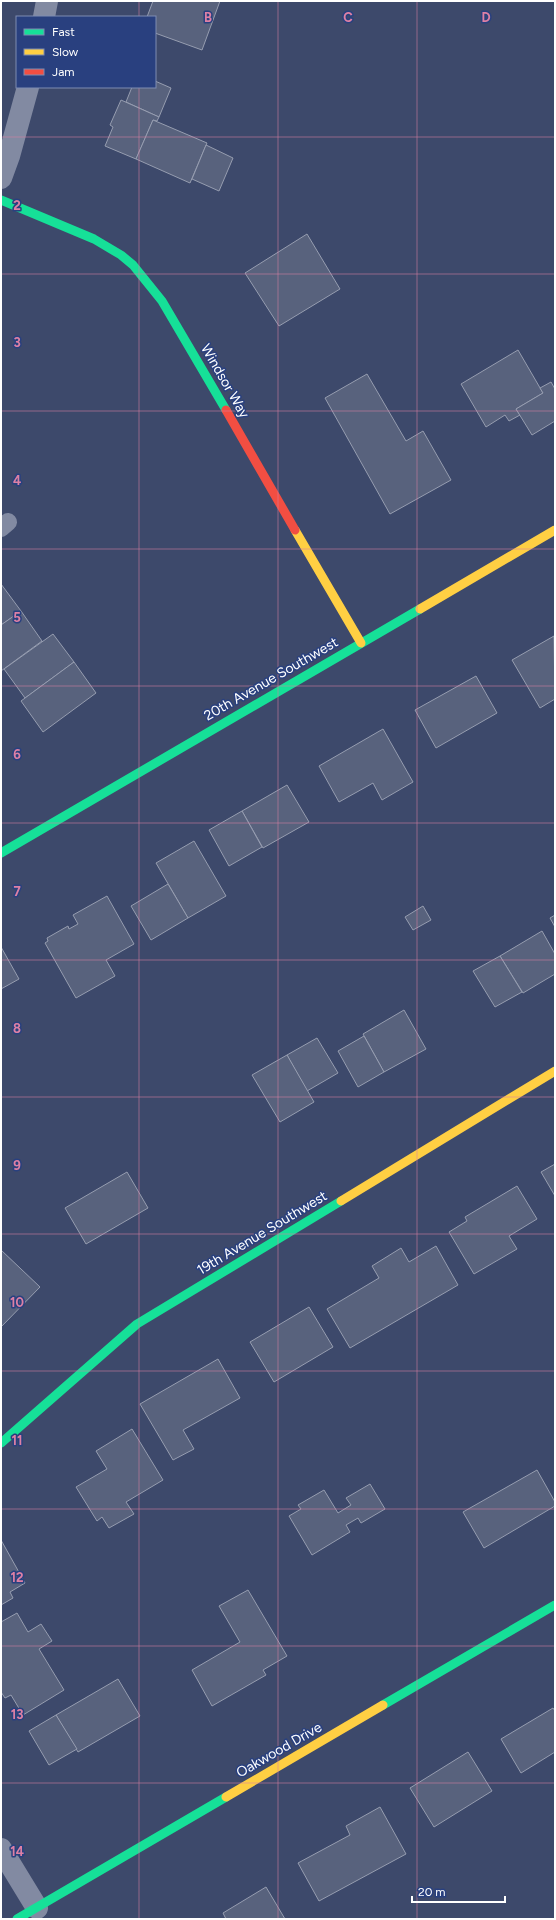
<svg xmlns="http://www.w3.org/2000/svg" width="556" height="1920" font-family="Figtree,sans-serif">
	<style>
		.building { fill: #58627d; stroke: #969db0 }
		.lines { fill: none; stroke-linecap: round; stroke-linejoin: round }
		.lane { stroke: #828aa2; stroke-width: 18 }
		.street { stroke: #828aa2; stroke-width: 22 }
		.fast { stroke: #16e098; stroke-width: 9 }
		.slow { stroke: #ffcf43; stroke-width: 9 }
		.jam { stroke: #f24e42; stroke-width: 9 }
		.grid { fill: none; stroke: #dd80a5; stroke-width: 1; stroke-opacity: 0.55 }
		.labels { text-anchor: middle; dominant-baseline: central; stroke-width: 3; stroke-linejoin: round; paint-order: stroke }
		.street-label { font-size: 14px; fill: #fff; stroke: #29407f }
		.grid-label { font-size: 13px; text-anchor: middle; font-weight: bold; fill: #dd80a5; stroke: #29407f; stroke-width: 3; stroke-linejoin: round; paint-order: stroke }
	</style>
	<rect width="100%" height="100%" fill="#3d496b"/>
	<!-- building -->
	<g class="building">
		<polygon points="153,1 220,1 202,50 155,33 155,17 147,17"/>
		<polygon points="155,81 171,88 159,117 126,102 132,87 155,87"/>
		<polygon points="121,100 159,117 157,121 153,120 136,159 105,146 113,127 110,125"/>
		<polygon points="153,120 207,143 190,183 136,159"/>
		<polygon points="206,145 233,158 219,191 192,179"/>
		<polygon points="307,234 340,289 279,326 245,273"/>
		<polygon points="518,350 543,393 516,409 520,415 509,421 505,415 486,427 461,384"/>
		<polygon points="367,374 406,441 423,431 451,480 390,514 325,398"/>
		<polygon points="551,382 555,389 555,421 532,435 516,409 543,393 540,388"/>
		<polygon points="1,584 21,611 1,625"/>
		<polygon points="21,611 42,641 1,671 1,625"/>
		<polygon points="53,634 74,662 25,698 4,669"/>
		<polygon points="554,636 555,699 540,708 512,660"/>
		<polygon points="74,662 96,693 43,732 21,701"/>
		<polygon points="476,676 497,713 436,748 415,710"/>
		<polygon points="383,729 413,782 382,800 373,783 339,802 319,766"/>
		<polygon points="287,785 309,822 263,848 242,811"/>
		<polygon points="242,811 262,847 229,866 209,830"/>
		<polygon points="194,841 226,896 188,918 156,863"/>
		<polygon points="168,884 188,918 151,940 131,906"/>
		<polygon points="107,896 134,944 106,960 115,976 76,998 45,943 48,941 47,938 68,926 69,929 78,924 73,915"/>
		<polygon points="423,906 431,920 413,930 405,917"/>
		<polygon points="555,915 555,927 550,918"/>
		<polygon points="542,931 555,954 555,974 523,993 500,956"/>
		<polygon points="1,947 19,979 1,989"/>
		<polygon points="500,956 522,992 495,1007 473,971"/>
		<polygon points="404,1010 426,1049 384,1072 363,1034"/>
		<polygon points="364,1036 384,1072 358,1087 338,1051"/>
		<polygon points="317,1038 338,1073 307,1091 287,1055"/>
		<polygon points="287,1055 314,1102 280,1122 252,1075"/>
		<polygon points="555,1164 555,1196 541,1172"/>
		<polygon points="127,1172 148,1208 86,1244 65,1208"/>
		<polygon points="517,1186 537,1219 509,1236 517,1249 474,1274 449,1232 467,1221 465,1217"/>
		<polygon points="436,1246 458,1285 350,1348 327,1309 379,1278 372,1266 401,1248 409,1262"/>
		<polygon points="1,1250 40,1287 1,1327"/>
		<polygon points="309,1307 333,1347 274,1382 250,1342"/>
		<polygon points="218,1359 240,1398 183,1430 194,1449 173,1460 140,1404"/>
		<polygon points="132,1429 163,1480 126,1502 134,1514 109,1528 102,1517 97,1521 76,1487 107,1469 96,1451"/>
		<polygon points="537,1470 555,1502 555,1506 484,1548 463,1512"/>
		<polygon points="370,1484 385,1509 361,1523 358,1518 346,1525 350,1532 312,1555 289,1516 301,1509 298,1505 324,1490 338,1513 351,1505 346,1498"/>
		<polygon points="1,1540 25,1583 10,1592 13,1598 1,1605"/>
		<polygon points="248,1590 287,1656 263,1670 266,1675 212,1706 192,1670 240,1642 219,1606"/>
		<polygon points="17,1613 28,1632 41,1624 52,1641 39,1649 64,1690 23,1715 11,1695 5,1698 1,1692 1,1622"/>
		<polygon points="118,1679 140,1716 78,1752 56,1715"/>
		<polygon points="553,1708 555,1711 555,1752 521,1773 501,1739"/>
		<polygon points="56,1715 77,1749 49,1765 29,1731"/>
		<polygon points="468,1752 492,1791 434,1827 410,1788"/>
		<polygon points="380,1807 406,1854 319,1901 298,1863 350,1835 346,1826"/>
		<polygon points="266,1887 285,1919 226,1919 223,1913"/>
	</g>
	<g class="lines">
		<!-- lane -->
		<polyline class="lane" points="1,528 8,522"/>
		<!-- street -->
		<g class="street">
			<polyline points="44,17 47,1"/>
			<polyline points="1,178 9,156 28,87"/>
			<polyline points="1,1849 37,1908"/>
		</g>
		<!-- fast -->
		<g class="fast">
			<polyline points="1,200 94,239 121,255 133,265 162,301 226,410"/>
			<polyline points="1,853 420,609"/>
			<polyline points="1,1443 137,1324 341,1201"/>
			<polyline points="383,1705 555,1605"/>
			<polyline points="17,1919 226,1797"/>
		</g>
		<!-- slow -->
		<g class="slow">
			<polyline points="295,530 361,643"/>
			<polyline points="420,609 555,530"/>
			<polyline points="341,1201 555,1071"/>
			<polyline points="226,1797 383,1705"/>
		</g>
		<!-- jam -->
		<polyline class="jam" points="226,410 295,530"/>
	</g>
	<!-- grid -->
	<path class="grid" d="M139 1V17M278 1V1919M417 1V1919M139 87V1919M1 137H555M1 274H555M1 411H555M1 549H555M1 686H555M1 823H555M1 960H555M1 1097H555M1 1234H555M1 1371H555M1 1509H555M1 1646H555M1 1783H555"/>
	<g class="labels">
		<!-- street labels -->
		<g class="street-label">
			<text transform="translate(225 381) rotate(60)">Windsor Way</text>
			<text transform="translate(271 679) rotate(-30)">20th Avenue Southwest</text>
			<text transform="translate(262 1233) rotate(-31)">19th Avenue Southwest</text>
			<text transform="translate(279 1750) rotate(-30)">Oakwood Drive</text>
		</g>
	</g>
	<g class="grid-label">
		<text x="208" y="22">B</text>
		<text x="348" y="22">C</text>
		<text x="486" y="22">D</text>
		<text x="17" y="210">2</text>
		<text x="17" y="347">3</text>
		<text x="17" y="485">4</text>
		<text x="17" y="622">5</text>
		<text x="17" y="759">6</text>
		<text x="17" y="896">7</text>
		<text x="17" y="1033">8</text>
		<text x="17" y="1170">9</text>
		<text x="17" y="1307">10</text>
		<text x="17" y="1445">11</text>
		<text x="17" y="1582">12</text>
		<text x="17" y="1719">13</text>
		<text x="17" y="1856">14</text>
	</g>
	<!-- border -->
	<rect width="556" height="1920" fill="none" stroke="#ffffff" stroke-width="4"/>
	<!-- legend -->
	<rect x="16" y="16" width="140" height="72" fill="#29407f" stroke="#7f8cb2"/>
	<rect x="24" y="29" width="20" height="6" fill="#16e098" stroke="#7f8cb2"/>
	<text x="52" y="36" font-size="12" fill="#ffffff">Fast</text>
	<rect x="24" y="49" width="20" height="6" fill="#ffcf43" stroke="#7f8cb2"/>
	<text x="52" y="56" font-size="12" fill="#ffffff">Slow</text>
	<rect x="24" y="69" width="20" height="6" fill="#f24e42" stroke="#7f8cb2"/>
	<text x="52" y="76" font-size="12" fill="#ffffff">Jam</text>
	<!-- scale -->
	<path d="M412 1896v6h93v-6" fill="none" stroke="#ffffff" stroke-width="2"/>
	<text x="418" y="1896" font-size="12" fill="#ffffff" stroke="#29407f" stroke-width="3" paint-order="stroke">20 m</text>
</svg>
